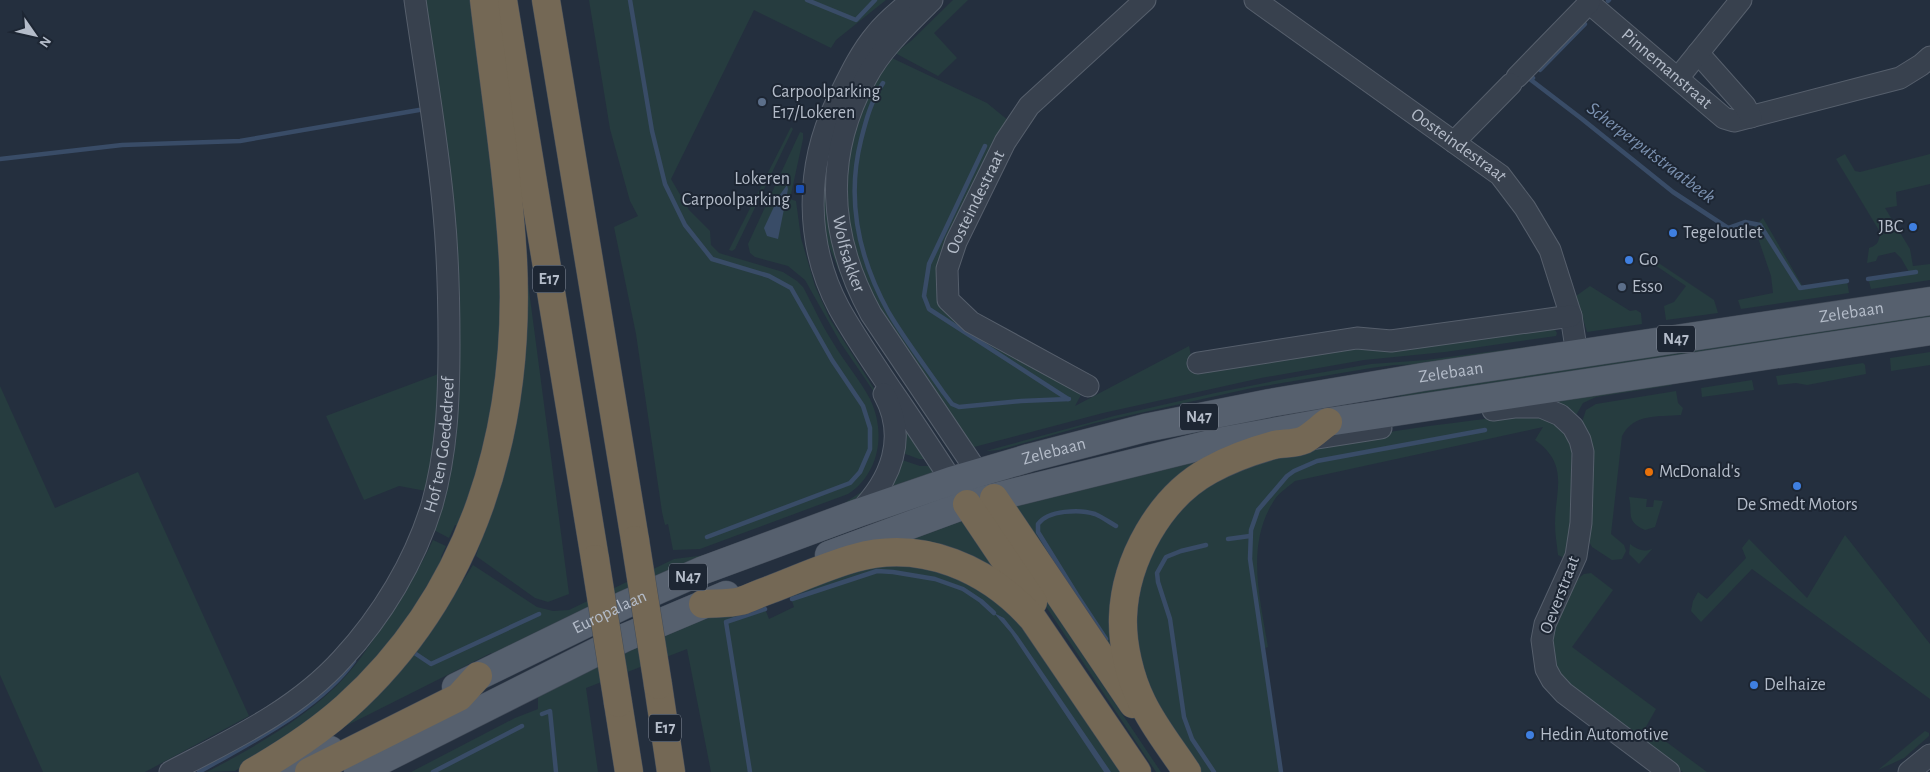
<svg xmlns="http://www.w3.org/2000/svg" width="1930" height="772" font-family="'Alegreya Sans',sans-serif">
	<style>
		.green { fill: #263c3f }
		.water { fill: #394c67 }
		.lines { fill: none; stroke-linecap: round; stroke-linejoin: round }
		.stream { stroke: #394c67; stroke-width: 4.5 }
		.minor-casing { stroke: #565f6c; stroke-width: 23 }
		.major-casing { stroke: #414a57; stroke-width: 29 }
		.highway-casing { stroke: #434c59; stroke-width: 29 }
		.minor { stroke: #38414e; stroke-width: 21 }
		.major { stroke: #56606e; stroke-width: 28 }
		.highway { stroke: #746855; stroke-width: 28 }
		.highway-bridge-casing { stroke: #434c59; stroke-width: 29; stroke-linecap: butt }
		.highway-bridge { stroke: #746855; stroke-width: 28 }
		.service-dot { fill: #5c6f8a; stroke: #1d2633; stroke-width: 2 }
		.transit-dot { fill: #1a4fb4; stroke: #1d2633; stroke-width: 2 }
		.shop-dot { fill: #3f7fe0; stroke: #1d2633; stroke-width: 2 }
		.food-dot { fill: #e8710a; stroke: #1d2633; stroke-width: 2 }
		.labels { text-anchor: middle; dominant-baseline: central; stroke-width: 4; stroke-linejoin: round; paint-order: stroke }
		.shield { fill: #1d2633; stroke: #878f9c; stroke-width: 1 }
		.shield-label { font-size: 16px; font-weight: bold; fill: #b4bcc9 }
		.street-label { font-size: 18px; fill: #b4bcc9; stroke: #1d2633 }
		.poi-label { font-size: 18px; fill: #b4bcc9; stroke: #1d2633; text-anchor: start }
		.water-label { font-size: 19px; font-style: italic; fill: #7c92b1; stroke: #1d2633 }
	</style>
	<rect width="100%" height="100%" fill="#242f3e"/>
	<!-- green -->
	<g class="green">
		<path d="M421 0H470C491 149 518 306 483 455 477 479 467 503 459 526L455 525 449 538 430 528 453 415Z"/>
		<path d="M589 0H886L836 40 831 48 754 10 671 179 689 210 710 231 711 245 719 253 783 272 797 281 803 287C813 305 821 324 832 341 843 360 860 380 870 399 886 432 880 473 848 494L700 549 673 550 668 524 665 525 662 512 636 334 614 227 638 216 630 201 610 129Z"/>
		<polygon points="953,0 968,0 934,33 957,58 938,76 895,53 911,41"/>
		<polygon points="892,58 987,103 1009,121 940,253 936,283 943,306 963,326 1081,395 1075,406 1189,346 1194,371 1378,346 1552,325 1557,333 1556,336 1445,352 1364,360 1261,378 1103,413 974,447 971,446 861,285 843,206 850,137 881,66 885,69"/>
		<polygon points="791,127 793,129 735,249 732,251 729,250"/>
		<polygon points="835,128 833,226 953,453 948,449 861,318 848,293 824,234 819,195"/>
		<polygon points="800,132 803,133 803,139 790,199 796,201 801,238 815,286 830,319 880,398 885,425 878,400 872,389 840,342 805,280 788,266 755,257 750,253 748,244"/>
		<path d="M1845 154 1855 171 1860 172 1930 154V184L1896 192 1897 206 1885 208 1910 249 1913 266 1930 264V280L1871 289 1868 278 1909 272 1901 258 1895 252 1878 256 1876 261 1867 263 1869 248C1879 245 1879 240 1880 232L1836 159Z"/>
		<polygon points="1763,218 1803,287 1847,281 1849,293 1741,309 1738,300 1773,293 1771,276 1757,235 1749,232"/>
		<polygon points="525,260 569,594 548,602 535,598 476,556 488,520"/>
		<polygon points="1657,262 1714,300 1718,313 1666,320 1664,306 1674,302 1686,286 1655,265"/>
		<polygon points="1590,286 1630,311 1636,310 1641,313 1642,324 1587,332 1576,296"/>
		<polygon points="1930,310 1930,322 1074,464 1160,442 1296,414 1393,398 1439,384"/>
		<polygon points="1550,344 1550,347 1427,364 1394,365 1371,368 1252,388 1095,423 999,450 986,451 1114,416 1215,393 1284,379 1371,364 1426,360"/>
		<polygon points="1930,352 1930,365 1891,371 1890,358"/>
		<polygon points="1863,363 1865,365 1866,374 1807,385 1796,383 1778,385 1776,376"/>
		<polygon points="441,373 441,405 426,491 399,486 364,500 326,416"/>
		<polygon points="1752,380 1754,390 1702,397 1701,388"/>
		<polygon points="1661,382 1673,385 1596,397 1583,403 1575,417 1550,398"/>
		<polygon points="0,386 55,508 138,472 249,716 145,772 43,772 0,675"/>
		<path d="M1676 391 1678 403 1683 408 1681 415C1658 417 1634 413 1622 436L1611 534 1624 545 1626 551 1622 559 1612 560 1592 547 1587 538 1581 425 1586 410 1596 404Z"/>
		<path d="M1531 413C1539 417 1553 419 1559 425 1589 452 1571 524 1566 559L1558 555C1557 545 1555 535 1555 524 1555 490 1570 465 1535 440L1543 427 1295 481C1288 487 1280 492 1275 499 1245 544 1260 598 1268 647L1262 649 1281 772H1201C1183 746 1159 718 1149 688 1143 669 1136 646 1137 625 1138 556 1175 494 1241 467 1261 459 1286 456 1307 451 1330 446 1354 439 1377 434 1428 425 1480 420 1531 413Z"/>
		<polygon points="903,414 932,459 919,459 900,452"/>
		<polygon points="1226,452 1150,514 1124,678 1013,506"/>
		<polygon points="899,459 920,466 934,466 937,473 886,493"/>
		<polygon points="883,465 859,500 492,655 491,653 314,742 437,621 473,565 537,607 553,611 569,610 674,559 706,555 843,504 864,490"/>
		<path d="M1629 497 1647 499 1646 507H1653L1654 500 1663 501 1655 527 1645 530C1625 521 1633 514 1629 497Z"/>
		<polygon points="969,518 1015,589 898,541"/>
		<polygon points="1000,531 1161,772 1156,772 1019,566"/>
		<polygon points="1845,535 1930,644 1930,699 1752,569 1701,622 1691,611 1693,601 1698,592 1707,599 1746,558 1742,548 1749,539 1807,598"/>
		<path d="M433 540 446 546 441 557 443 559 394 640 343 694 268 750 235 771 207 772C253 748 309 716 344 678 359 662 371 643 383 625 401 598 419 570 433 540Z"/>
		<path d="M1630 544C1638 550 1645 553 1653 548L1639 564 1629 554Z"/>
		<polygon points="853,565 917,565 933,570 969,583 1016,618 1121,772 711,772 687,649 586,688 598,772 411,772 515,718 538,709 538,698 541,694 688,622 762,601 769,619 794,607 788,589"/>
		<polygon points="1591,573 1613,590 1572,647 1656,709 1639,739 1657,735 1707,772 1683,772 1577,694 1556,670 1552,634 1575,581 1584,574"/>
		<polygon points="1925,731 1929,733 1929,736 1904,758 1878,770"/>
	</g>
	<!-- water -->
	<g class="water">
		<polygon points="787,185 788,189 778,239 767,236 764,228 779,196"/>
		<polygon points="994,613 1004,618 1018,636 1111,772 1104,772 1011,633"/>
	</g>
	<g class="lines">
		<!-- stream -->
		<g class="stream">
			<polyline points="630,0 652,131 665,184 685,225 712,259 769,276 791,288 832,360 863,406 870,428 870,449 860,472 850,483 707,537"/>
			<polyline points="807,0 856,20 875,0"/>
			<polyline points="1608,1 1609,0"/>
			<polyline points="1540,70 1585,24"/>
			<polyline points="1533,78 1531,80 1582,119 1673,192 1728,228 1745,222 1760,225 1800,288 1847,281"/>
			<path d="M883 83C871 101 866 120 861 140 846 200 859 259 889 313 905 340 925 366 943 392L952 404 959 407 1021 401 1069 399"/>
			<polyline points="985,146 929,264 924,296 929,309 1068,399"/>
			<polyline points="0,159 122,145 240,141 419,110"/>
			<polyline points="1868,279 1916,272"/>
			<polyline points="1228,539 1250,536"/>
			<polyline points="1206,545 1181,551 1166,557 1157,573 1158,582 1170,619 1184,717 1192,739 1214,772"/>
			<polyline points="792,599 877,571 893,572 935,579 963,589 981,601 994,613"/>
			<path d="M1106 639 1077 595 1038 532V524C1048 510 1080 509 1095 514 1102 517 1109 522 1116 526"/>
			<polyline points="416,654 431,664 539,614"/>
			<polyline points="542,714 550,711 556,772"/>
			<path d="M199 772C249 743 320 709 354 661"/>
			<polyline points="433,772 522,726"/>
			<polyline points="750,772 726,622 765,609"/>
			<polyline points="1281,772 1250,559 1251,530 1258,510 1287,476 1294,471 1317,461 1485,430"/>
		</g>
		<defs>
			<g id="minor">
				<path d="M912 0C899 11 886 21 876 34 859 54 848 79 836 103 805 168 805 244 839 308 855 337 874 364 892 391 915 424 937 458 959 492"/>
				<path id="s1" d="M932 0C908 24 882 48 866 78 823 157 829 237 871 314L986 485"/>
				<path id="s2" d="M1255 0 1500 175 1525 208 1550 250 1571 316 1577 354"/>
				<path id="s3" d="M1588 0 1589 3 1724 118 1734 121 1900 78 1921 65 1930 57"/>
				<polyline points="1698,53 1745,106 1751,117"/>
				<polyline points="1517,77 1589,3"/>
				<polyline points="1678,78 1741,0"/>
				<polyline points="1454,142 1511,84"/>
				<polyline points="1198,363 1357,338 1391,341 1571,316"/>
				<path id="s4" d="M1088 386 971 322 948 300 947 269 956 242 1005 142 1029 106 1145 0"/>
				<polyline points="1493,410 1514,407 1541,407 1560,415 1573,427 1580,440 1583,452 1581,523 1576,556 1545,624 1542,640 1546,669 1552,680 1564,693 1669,772"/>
				<polyline points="1305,440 1381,428"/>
				<path d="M858 513C891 480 908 438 884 394"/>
				<path id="s5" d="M170 772C231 740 295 711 342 659 382 616 415 561 432 505 447 452 449 399 449 344 449 301 448 257 444 214 438 142 425 71 415 0"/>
				<polyline points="1909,772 1930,755"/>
			</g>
			<g id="major">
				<polyline points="829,555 967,504 1218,442 1328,422 1930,331"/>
				<path id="s6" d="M456 687 624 605 701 571 858 513 951 481 1029 458 1145 428 1270 403 1423 377 1930 301"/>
				<polyline points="284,772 330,750"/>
				<polyline points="358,772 624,638 726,595"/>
			</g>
			<g id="highway">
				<polyline points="503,0 595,559"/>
				<polyline points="546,0 635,540"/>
				<polyline points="994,498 1133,704"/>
				<polyline points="967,504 1033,602"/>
				<path d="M703 604C715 603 729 604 741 601 750 598 760 593 769 590 798 579 826 566 855 558 922 539 989 569 1033 619L1137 772"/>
				<polyline points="658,685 671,772"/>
				<polyline points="618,703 629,772"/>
				<path d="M253 772C286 753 318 732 346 707 474 592 521 428 513 260 508 173 494 87 484 0"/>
				<polyline points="309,772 459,697 478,676"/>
				<path d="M1187 772C1172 749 1154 727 1142 702 1130 678 1122 644 1123 617 1125 560 1160 497 1210 470 1230 459 1252 451 1274 445 1283 443 1295 444 1304 440 1312 436 1321 427 1328 422"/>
			</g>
		</defs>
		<!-- minor casing -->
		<use href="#minor" class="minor-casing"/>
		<!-- major casing -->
		<use href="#major" class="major-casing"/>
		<!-- highway casing -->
		<use href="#highway" class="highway-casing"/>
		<!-- minor -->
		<use href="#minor" class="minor"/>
		<!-- major -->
		<use href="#major" class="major"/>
		<!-- highway -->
		<use href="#highway" class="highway"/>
		<defs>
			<g id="highway-bridge">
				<polyline points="635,540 658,685"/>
				<polyline points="595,559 618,703"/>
			</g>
		</defs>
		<!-- highway-bridge casing -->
		<use href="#highway-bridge" class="highway-bridge-casing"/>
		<!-- highway-bridge -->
		<use href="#highway-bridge" class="highway-bridge"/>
	</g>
	<!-- markers -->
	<g class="service-dot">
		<circle cx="762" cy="102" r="5"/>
		<circle cx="1622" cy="287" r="5"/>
	</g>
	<rect class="transit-dot" x="795" y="184" width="10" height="10" rx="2.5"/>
	<g class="shop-dot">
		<circle cx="1913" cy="227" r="5"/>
		<circle cx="1673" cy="233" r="5"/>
		<circle cx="1629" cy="260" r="5"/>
		<circle cx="1797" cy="486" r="5"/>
		<circle cx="1754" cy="685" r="5"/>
		<circle cx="1530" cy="735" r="5"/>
	</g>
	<circle class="food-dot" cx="1649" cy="472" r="5"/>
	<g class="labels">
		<!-- shield labels -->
		<g class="shield">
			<rect x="533" y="265.5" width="32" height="27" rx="4"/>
			<rect x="1657" y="325.5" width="38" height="27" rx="4"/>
			<rect x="1180" y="403.5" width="38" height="27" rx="4"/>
			<rect x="669" y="563.5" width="38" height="27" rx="4"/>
			<rect x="649" y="714.5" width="32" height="27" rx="4"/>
		</g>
		<g class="shield-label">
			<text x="549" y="279">E17</text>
			<text x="1676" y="339">N47</text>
			<text x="1199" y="417">N47</text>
			<text x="688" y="577">N47</text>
			<text x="665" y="728">E17</text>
		</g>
		<!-- street labels -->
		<g class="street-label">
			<text stroke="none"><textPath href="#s3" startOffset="105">Pinnemanstraat</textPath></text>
			<text stroke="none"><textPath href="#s2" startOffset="250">Oosteindestraat</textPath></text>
			<text stroke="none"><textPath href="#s4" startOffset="269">Oosteindestraat</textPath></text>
			<text stroke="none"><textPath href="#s1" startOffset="285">Wolfsakker</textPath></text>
			<text stroke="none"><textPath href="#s6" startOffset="1454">Zelebaan</textPath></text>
			<text stroke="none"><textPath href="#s6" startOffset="1049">Zelebaan</textPath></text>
			<text stroke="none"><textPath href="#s5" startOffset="448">Hof ten Goededreef</textPath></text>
			<text stroke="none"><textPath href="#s6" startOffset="644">Zelebaan</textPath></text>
			<text transform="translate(1560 595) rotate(-69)">Oeverstraat</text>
			<text stroke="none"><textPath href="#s6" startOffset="171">Europalaan</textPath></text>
		</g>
		<!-- poi labels -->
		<g class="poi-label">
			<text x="772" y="92">Carpoolparking<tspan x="772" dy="21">E17/Lokeren</tspan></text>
			<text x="790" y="179" text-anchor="end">Lokeren<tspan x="790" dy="21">Carpoolparking</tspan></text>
			<text x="1903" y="227" text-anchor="end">JBC</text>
			<text x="1683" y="233">Tegeloutlet</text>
			<text x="1639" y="260">Go</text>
			<text x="1632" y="287">Esso</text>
			<text x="1659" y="472">McDonald's</text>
			<text x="1797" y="505" text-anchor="middle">De Smedt Motors</text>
			<text x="1764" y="685">Delhaize</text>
			<text x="1540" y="735">Hedin Automotive</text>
		</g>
		<!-- water labels -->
		<g class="water-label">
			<text transform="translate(1651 153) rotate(37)">Scherperputstraatbeek</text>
		</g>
	</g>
	<!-- north arrow -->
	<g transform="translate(35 35) rotate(124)" stroke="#1d2633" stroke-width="4" paint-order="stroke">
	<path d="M0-4L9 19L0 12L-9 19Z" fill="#b4bcc9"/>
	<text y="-8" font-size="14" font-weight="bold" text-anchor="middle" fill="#b4bcc9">N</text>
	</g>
</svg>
